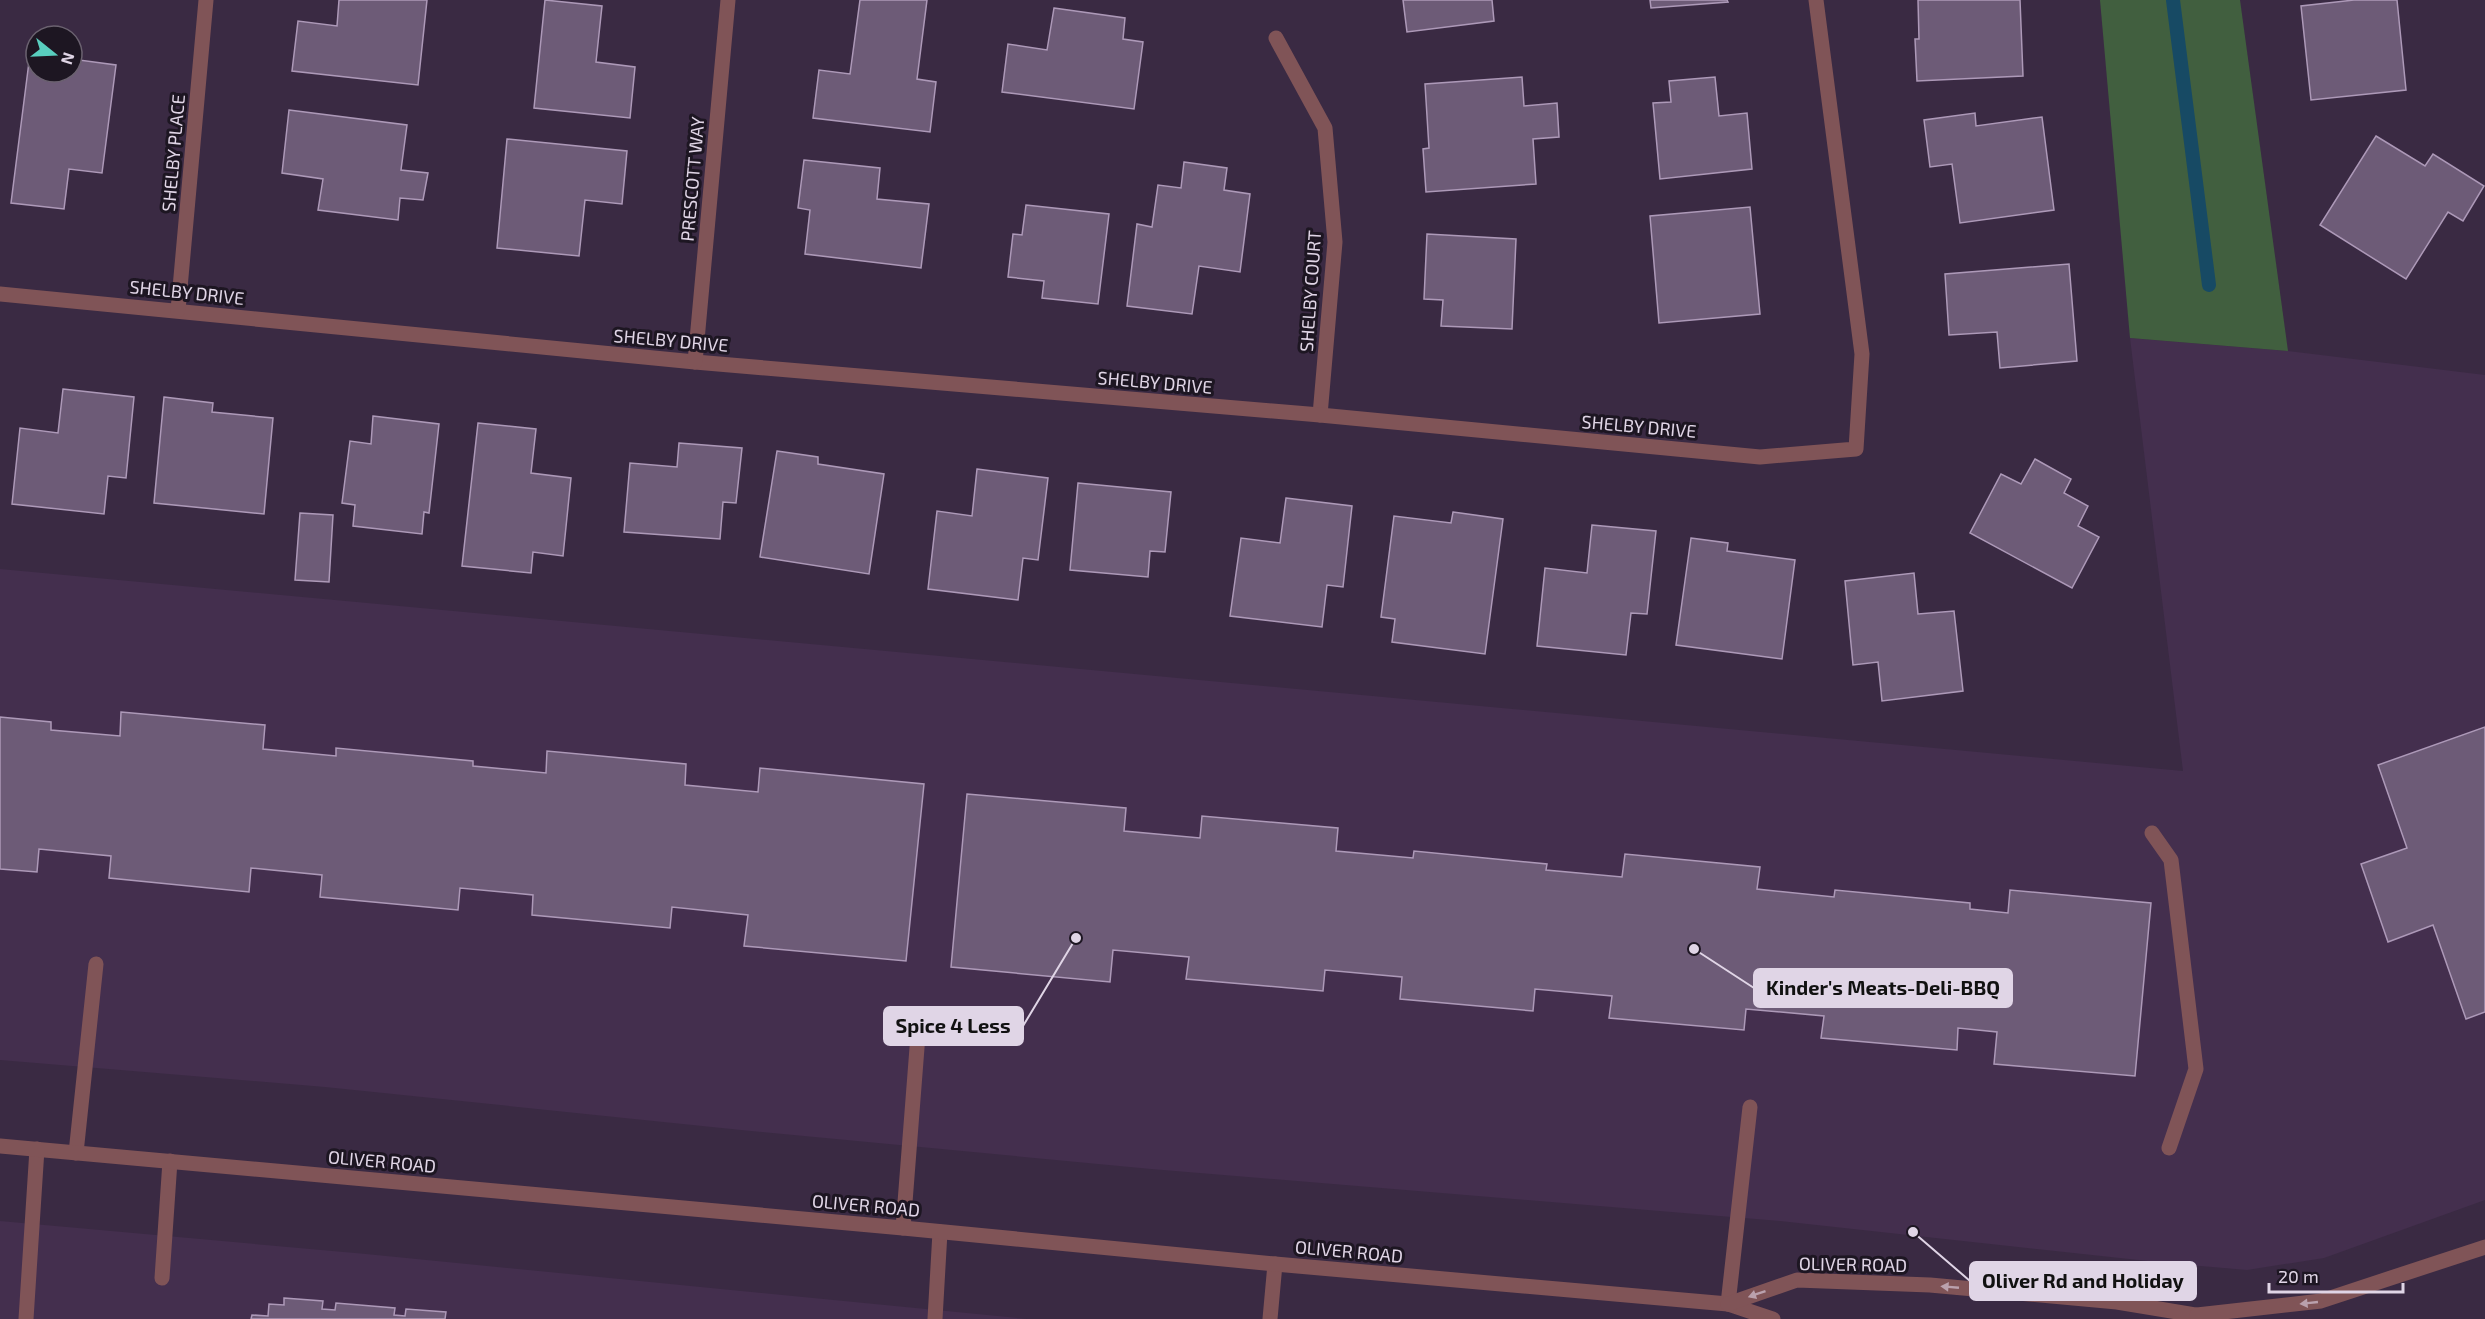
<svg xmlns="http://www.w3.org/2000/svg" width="2485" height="1319" font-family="'Exo 2',sans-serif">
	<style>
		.built { fill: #442f4e }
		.green { fill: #415f3f }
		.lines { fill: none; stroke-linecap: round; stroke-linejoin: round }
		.stream { stroke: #174a64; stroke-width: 14 }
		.building { fill: #6d5b77; stroke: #ad99b8; stroke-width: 1.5 }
		.service { stroke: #805457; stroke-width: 15 }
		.minor { stroke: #805457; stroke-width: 15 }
		.tertiary { stroke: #805457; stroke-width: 15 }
		.oneway { fill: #baa1ad }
		.labels { text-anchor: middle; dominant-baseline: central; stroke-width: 6; stroke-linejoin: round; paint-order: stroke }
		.street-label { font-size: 18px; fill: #e0d5e6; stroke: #1d1622 }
		.leader { fill: none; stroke: #e0d5e6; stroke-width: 2 }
		.callout-dot { fill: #e0d5e6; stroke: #1d1622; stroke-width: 2 }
		.callout { fill: #e0d5e6; stroke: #e0d5e6; stroke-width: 2 }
		.callout-label { font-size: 20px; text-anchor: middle; font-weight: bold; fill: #111 }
	</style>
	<rect width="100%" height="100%" fill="#3a2a43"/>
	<!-- built -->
	<g class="built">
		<polygon points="2130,338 2288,351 2485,375 2485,1200 2324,1258 2247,1270 2166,1263 1780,1221 1151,1169 741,1130 325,1087 0,1060 0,569 2183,771"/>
		<polygon points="0,1221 366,1254 1027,1319 0,1319"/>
	</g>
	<!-- green -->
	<polygon class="green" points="2100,0 2240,0 2288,351 2130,338"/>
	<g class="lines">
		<!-- stream -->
		<polyline class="stream" points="2173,0 2209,285"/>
	</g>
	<!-- building -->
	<g class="building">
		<polygon points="339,0 427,0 418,85 292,71 298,21 337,26"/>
		<polygon points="545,0 602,6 596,62 635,67 630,118 534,108"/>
		<polygon points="860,0 927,0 917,79 936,82 930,132 813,118 819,70 850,74"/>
		<polygon points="1403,0 1492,0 1494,21 1407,32"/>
		<polygon points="1650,0 1727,0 1728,2 1651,8"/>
		<polygon points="1918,0 2020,0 2023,76 1917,81 1915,39 1919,39"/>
		<polygon points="2354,0 2397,0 2406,90 2311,100 2301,6"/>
		<polygon points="1054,8 1125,18 1123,39 1143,42 1134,109 1002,92 1008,44 1047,50"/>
		<polygon points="30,54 36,55 36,72 72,72 72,59 116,65 102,173 69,169 64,209 11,203"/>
		<polygon points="1522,77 1524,106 1557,103 1559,137 1533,139 1536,184 1426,192 1423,149 1429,148 1425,84"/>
		<polygon points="1715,77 1719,116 1747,113 1752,169 1660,179 1653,103 1671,102 1669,81"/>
		<polygon points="289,110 407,125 401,170 428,173 423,200 400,198 398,220 318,210 323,179 282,173"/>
		<polygon points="1975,113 1976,126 2042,117 2054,210 1960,223 1952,164 1930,167 1924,120"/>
		<polygon points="2376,136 2425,166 2433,154 2484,186 2463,221 2448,212 2406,279 2320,225"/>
		<polygon points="507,139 627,151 622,204 585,200 579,256 497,248"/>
		<polygon points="804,160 880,168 877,199 929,204 921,268 805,254 810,210 798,208"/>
		<polygon points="1184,162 1227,168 1224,190 1250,194 1240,272 1199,266 1192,314 1127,306 1137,224 1152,227 1158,185 1181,188"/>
		<polygon points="1026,205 1109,214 1098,304 1042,298 1044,281 1008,277 1013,234 1022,235"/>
		<polygon points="1750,207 1760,314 1659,323 1650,216"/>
		<polygon points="1427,234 1516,239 1512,329 1441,326 1443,300 1424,299"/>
		<polygon points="2069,264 2077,361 2000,368 1997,332 1949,335 1945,274"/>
		<polygon points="63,389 134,397 126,478 108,476 104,514 12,504 20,428 58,433"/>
		<polygon points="164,397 213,403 212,412 273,418 264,514 154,503"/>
		<polygon points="373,416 439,424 429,513 424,512 422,534 353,526 355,505 342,503 350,441 371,444"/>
		<polygon points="478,423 536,429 531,473 571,478 563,556 533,552 531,573 462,566"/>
		<polygon points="679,443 742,448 736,503 723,502 720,539 624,532 630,463 677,467"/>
		<polygon points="777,451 818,457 818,464 884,474 869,574 760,557"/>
		<polygon points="2035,459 2071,479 2064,493 2088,506 2078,526 2099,537 2072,588 1970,533 2001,474 2021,484"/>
		<polygon points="977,469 1048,478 1038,560 1023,558 1018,600 928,589 937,511 972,516"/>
		<polygon points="1078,483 1171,492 1165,552 1150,551 1148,577 1070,570"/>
		<polygon points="1286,498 1352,506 1343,587 1327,585 1322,627 1230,616 1241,538 1280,543"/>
		<polygon points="1453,512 1503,519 1485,654 1392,642 1395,619 1381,617 1394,516 1451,523"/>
		<polygon points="300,513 333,515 329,582 295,580"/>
		<polygon points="1592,525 1656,531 1647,614 1631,613 1626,655 1537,646 1545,568 1587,573"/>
		<polygon points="1691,538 1728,543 1727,551 1795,560 1782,659 1676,645"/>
		<polygon points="1914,573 1918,614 1954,611 1963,691 1882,701 1878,662 1853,665 1845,581"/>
		<polygon points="121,712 265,725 263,749 336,756 336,748 473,761 473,766 546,773 547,751 686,764 685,785 758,792 760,768 924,784 906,961 744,946 748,915 672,907 670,928 532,915 533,895 460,888 458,910 320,897 322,875 251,868 249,892 109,878 111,856 39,849 37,872 0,869 0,717 51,722 51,730 120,736"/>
		<polygon points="2485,727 2485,1012 2466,1019 2433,925 2388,942 2361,864 2407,848 2378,765"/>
		<polygon points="967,794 1126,808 1124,831 1200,838 1202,816 1338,828 1336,851 1413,858 1414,851 1547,864 1546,870 1622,877 1625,854 1760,867 1757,889 1834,897 1835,890 1970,903 1970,909 2008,913 2010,890 2151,903 2135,1076 1994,1064 1997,1032 1958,1028 1957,1050 1821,1038 1824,1016 1746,1009 1744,1030 1609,1018 1612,996 1535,989 1533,1011 1400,999 1402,977 1325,970 1323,991 1186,979 1189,957 1113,950 1110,982 951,967"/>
		<polygon points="284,1298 323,1301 322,1309 335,1310 336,1303 395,1308 394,1315 405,1316 406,1309 446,1312 445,1319 251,1319 252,1315 268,1316 269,1304 284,1305"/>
	</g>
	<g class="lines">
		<!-- service -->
		<g class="service">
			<polyline points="2152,833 2171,860 2196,1069 2169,1148"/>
			<polyline points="76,1153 96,964"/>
			<polyline points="903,1228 918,1035"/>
			<polyline points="162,1278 170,1161"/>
			<polyline points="1728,1304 1750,1107"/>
			<polyline points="26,1319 37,1149"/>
			<polyline points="935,1319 940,1232"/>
		</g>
		<!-- minor -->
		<g class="minor">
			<polyline points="1276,38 1325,128 1335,242 1320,415"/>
			<polyline points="0,294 695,362 1320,415 1760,457 1856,449 1862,354 1816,0"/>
			<polyline points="178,310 206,0"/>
			<polyline points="695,362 728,0"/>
			<polyline points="1270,1319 1275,1264"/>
		</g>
		<!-- tertiary -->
		<g class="tertiary">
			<polyline points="0,1146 903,1228 1275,1264 1728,1304 1773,1319"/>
			<polyline points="1728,1304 1797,1280 1930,1285 2117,1302 2195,1315 2208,1319"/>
			<polyline points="2197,1315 2321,1301 2485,1247"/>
		</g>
	</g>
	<!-- one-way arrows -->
	<defs><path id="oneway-solid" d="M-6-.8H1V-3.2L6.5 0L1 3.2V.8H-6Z" transform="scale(1.5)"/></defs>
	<g class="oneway">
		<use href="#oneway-solid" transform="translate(1950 1287) rotate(-175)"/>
		<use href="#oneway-solid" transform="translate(1757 1294) rotate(161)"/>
		<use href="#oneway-solid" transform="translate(2309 1303) rotate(174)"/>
	</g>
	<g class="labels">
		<!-- street labels -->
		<g class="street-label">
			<text transform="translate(173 153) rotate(-85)">SHELBY PLACE</text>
			<text transform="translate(692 179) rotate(-85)">PRESCOTT WAY</text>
			<text transform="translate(1310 291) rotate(-86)">SHELBY COURT</text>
			<text transform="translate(187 292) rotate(6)">SHELBY DRIVE</text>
			<text transform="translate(671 340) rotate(5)">SHELBY DRIVE</text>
			<text transform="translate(1155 382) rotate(5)">SHELBY DRIVE</text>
			<text transform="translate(1639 426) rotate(5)">SHELBY DRIVE</text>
			<text transform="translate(382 1161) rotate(5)">OLIVER ROAD</text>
			<text transform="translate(866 1205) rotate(5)">OLIVER ROAD</text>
			<text transform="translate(1349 1251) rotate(5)">OLIVER ROAD</text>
			<text transform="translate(1853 1264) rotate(1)">OLIVER ROAD</text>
		</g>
	</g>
	<!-- callouts -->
	<path class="leader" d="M1694 949L1754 988M1076 938L1023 1026M1913 1232L1970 1281"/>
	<g class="callout-dot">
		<circle cx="1694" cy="949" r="6"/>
		<circle cx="1076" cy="938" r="6"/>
		<circle cx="1913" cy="1232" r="6"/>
	</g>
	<g class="callout">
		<rect x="1754" y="969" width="258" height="38" rx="6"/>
		<rect x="884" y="1007" width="139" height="38" rx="6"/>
		<rect x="1970" y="1262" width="226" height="38" rx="6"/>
	</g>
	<g class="callout-label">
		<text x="1883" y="995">Kinder's Meats-Deli-BBQ</text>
		<text x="953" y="1033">Spice 4 Less</text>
		<text x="2083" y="1288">Oliver Rd and Holiday</text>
	</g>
	<!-- north arrow -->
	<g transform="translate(54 54) rotate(108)"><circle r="28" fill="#1d1622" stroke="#6b6270" stroke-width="1.5"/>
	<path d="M0-4.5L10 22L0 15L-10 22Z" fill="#59cebf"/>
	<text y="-9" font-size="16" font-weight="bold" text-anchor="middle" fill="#e0d5e6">N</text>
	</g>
	<!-- scale -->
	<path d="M2269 1283v9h134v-9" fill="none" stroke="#e0d5e6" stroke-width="3"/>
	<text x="2278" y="1283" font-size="18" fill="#e0d5e6" stroke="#1d1622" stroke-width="4.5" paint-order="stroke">20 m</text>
</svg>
